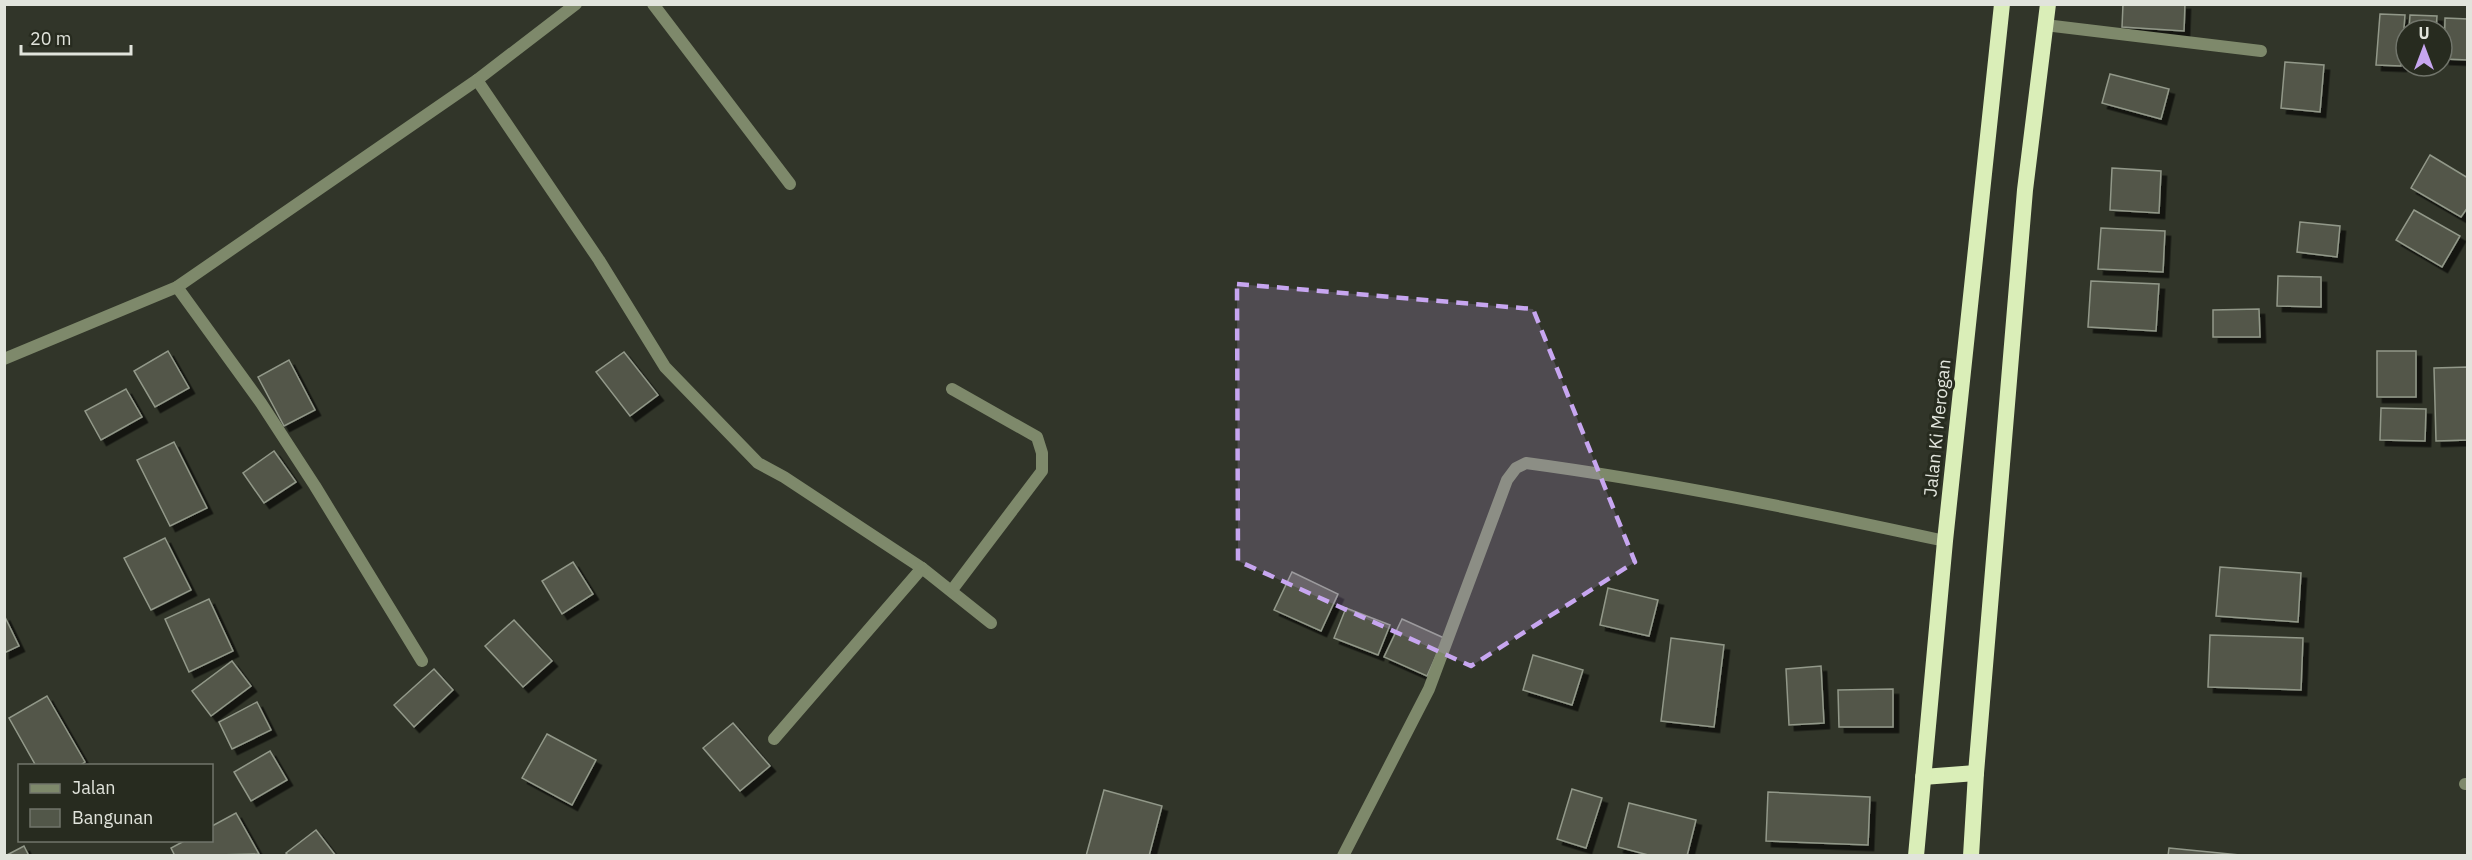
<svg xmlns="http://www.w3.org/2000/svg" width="2472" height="860" font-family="'IBM Plex Sans',sans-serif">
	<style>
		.building { fill: #525749; stroke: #929889; stroke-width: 1.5; filter: url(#shadow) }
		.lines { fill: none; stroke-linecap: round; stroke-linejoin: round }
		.minor { stroke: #7e896b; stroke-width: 12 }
		.trunk { stroke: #daeeb8; stroke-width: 16 }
		.marked { fill: #c7a6f0; fill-opacity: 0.2; stroke: #c7a6f0; stroke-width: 4.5; stroke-dasharray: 12 8; stroke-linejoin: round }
		.labels { text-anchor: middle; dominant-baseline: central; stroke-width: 6; stroke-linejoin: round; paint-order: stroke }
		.street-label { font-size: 18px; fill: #e1e4dc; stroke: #272b1f }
	</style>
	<defs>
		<filter id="shadow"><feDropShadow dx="5.5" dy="5.5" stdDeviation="0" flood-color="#0009"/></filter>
	</defs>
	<rect width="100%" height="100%" fill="#313529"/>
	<!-- building -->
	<g class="building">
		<polygon points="2123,4 2185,4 2184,31 2122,27"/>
		<polygon points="2380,14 2405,15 2401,66 2376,65"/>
		<polygon points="2410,15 2437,16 2436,30 2409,30"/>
		<polygon points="2445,18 2468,19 2468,60 2444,59"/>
		<polygon points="2285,62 2324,65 2320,112 2281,108"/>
		<polygon points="2110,74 2169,89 2161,119 2102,103"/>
		<polygon points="2430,155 2468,178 2468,207 2461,217 2411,188"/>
		<polygon points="2112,168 2161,171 2159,213 2110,210"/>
		<polygon points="2414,210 2460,236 2442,267 2396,240"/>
		<polygon points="2300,222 2340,226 2337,257 2297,252"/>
		<polygon points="2101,228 2165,231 2163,272 2098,269"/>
		<polygon points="2278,276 2321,277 2321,307 2277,306"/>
		<polygon points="2091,281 2159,284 2156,331 2088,327"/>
		<polygon points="2259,309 2260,337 2213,337 2213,310"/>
		<polygon points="168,351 189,388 155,407 134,371"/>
		<rect x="2377" y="351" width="39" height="46"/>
		<polygon points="624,352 658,395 630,416 596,372"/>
		<polygon points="289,360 315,410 284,426 258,377"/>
		<polygon points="2468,367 2468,440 2436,441 2434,368"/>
		<polygon points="126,389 142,417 101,440 85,411"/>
		<polygon points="2381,408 2426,409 2425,441 2380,440"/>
		<polygon points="174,442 207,508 170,526 137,460"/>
		<polygon points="274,451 296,482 264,503 243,473"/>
		<polygon points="165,538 191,590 151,610 124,558"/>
		<polygon points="573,562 593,594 562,614 542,581"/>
		<polygon points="2220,567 2301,573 2298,622 2216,616"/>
		<polygon points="1292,572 1338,594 1321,631 1274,610"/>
		<polygon points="1608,588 1658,600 1649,636 1600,625"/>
		<polygon points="209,599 233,651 189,672 165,619"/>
		<polygon points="1346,608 1390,625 1378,655 1334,638"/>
		<polygon points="4,615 19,646 4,653"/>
		<polygon points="1402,619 1444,638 1427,676 1384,657"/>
		<polygon points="514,620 552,661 523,687 485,646"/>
		<polygon points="2210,635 2303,638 2301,690 2208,687"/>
		<polygon points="1671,638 1724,645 1714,727 1661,721"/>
		<polygon points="1533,655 1583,670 1572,705 1523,690"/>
		<polygon points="232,661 251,686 211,716 192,691"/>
		<polygon points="1821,666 1824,723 1789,725 1786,669"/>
		<polygon points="434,669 453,690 414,727 394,705"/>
		<polygon points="1893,689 1893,727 1839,727 1838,690"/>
		<polygon points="47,696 85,762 79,766 36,766 9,718"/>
		<polygon points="257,702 271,730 232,749 219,722"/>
		<polygon points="733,723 770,766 740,791 703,748"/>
		<polygon points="547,734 596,760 572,805 522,778"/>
		<polygon points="270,751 287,780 251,801 234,772"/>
		<polygon points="1572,789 1602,798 1586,848 1557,839"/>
		<polygon points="1104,790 1162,806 1149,856 1086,856"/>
		<polygon points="1768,792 1870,797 1868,845 1766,841"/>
		<polygon points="1629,803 1696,820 1687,856 1652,856 1618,847"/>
		<polygon points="236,813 259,854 175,856 171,848 186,840 212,840 212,826"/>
		<polygon points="316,830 336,856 289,856 286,853"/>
		<polygon points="24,846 29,856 5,856"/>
		<polygon points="2169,848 2250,856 2168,856"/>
	</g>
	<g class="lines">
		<!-- minor -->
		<g class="minor">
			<polyline points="653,4 790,184"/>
			<polyline points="2045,25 2261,51"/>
			<polyline points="477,80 599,260 665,367 758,463 784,477 922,568 991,623"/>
			<polyline points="177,287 261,403 315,486 422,661"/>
			<polyline points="4,359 177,287 477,80 576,4"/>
			<polyline points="952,389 1037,437 1042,453 1042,471 952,590"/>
			<polyline points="774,739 922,568"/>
			<polyline points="2465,784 2468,784"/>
			<path d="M1343 856 1429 689 1507 480 1516 468 1526 463C1667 482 1806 511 1945 541"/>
		</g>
		<!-- trunk -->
		<g class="trunk">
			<polyline points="1923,777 1976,773"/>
			<polyline points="1916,856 1945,541 2002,4"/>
			<polyline points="1971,856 1976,773 2025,190 2048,4"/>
		</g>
	</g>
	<!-- marked area -->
	<path class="marked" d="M1237 284 1533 309 1635 562 1471 666 1238 561Z"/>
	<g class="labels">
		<!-- street labels -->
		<g class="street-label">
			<text transform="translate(1937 428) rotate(-84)">Jalan Ki Merogan</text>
		</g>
	</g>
	<!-- border -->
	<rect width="2472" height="860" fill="none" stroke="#e1e4dc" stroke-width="12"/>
	<!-- legend -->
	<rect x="18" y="764" width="195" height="78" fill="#272b1f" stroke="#71756b" stroke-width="1.5"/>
	<rect x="30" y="784" width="30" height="9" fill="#7e896b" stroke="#71756b" stroke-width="1.5"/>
	<text x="72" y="794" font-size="18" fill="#e1e4dc">Jalan</text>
	<rect x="30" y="809" width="30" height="18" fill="#525749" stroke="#71756b" stroke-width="1.5"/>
	<text x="72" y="824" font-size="18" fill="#e1e4dc">Bangunan</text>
	<!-- north arrow -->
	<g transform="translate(2424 48)"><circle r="28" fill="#272b1f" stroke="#71756b" stroke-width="1.5"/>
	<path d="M0-4.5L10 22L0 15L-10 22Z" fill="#c7a6f0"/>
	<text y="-9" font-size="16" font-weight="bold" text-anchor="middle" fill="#e1e4dc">U</text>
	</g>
	<!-- scale -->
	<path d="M21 45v9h110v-9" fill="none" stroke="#e1e4dc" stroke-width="3"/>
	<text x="30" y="45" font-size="18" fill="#e1e4dc" stroke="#272b1f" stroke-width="4.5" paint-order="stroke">20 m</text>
</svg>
